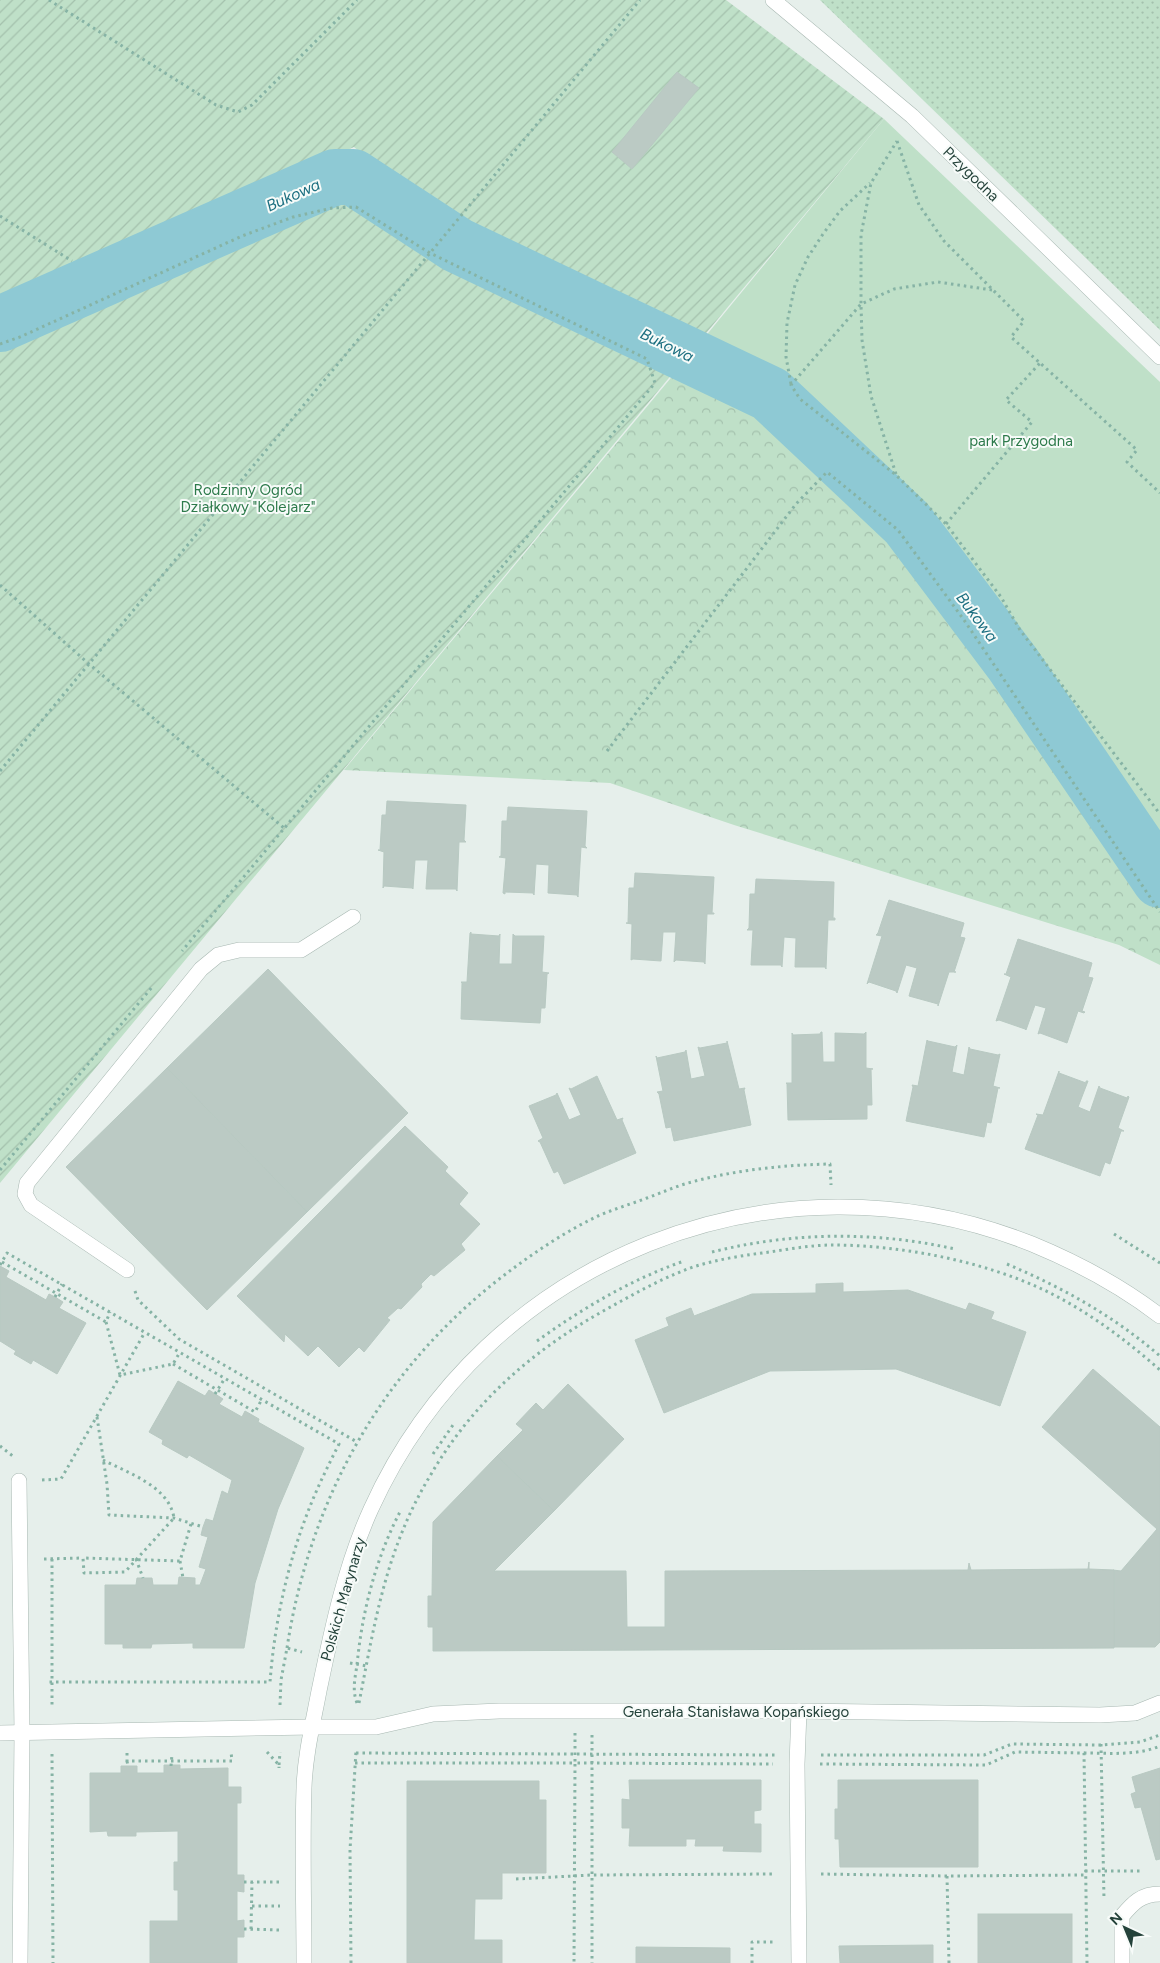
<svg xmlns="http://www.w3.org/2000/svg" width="1160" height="1963" font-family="Figtree,sans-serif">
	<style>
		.grass { fill: url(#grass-dots) }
		.forest { fill: url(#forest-crowns) }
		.park { fill: #bfe0c8 }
		.garden { fill: url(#garden-furrows) }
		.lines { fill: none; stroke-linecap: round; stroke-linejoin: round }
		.river { stroke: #8ec9d4; stroke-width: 56 }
		.building { fill: #bbcac4; stroke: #b8c9c2 }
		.lane-casing { stroke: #a8b8b2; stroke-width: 16 }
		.street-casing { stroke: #a8b8b2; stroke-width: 16 }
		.path { stroke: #86b3a5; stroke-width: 3; stroke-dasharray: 2.5 4; stroke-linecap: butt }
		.lane { stroke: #fff; stroke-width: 15 }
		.street { stroke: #fff; stroke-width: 15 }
		.labels { text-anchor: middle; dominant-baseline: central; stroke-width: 4; stroke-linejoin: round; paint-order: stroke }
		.street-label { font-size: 15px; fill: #24423a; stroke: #f7fbf9 }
		.park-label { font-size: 15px; fill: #2d7a4b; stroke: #f7fbf9 }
		.water-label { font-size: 16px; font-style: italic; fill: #1c6f80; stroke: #f7fbf9 }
	</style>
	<defs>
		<pattern id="grass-dots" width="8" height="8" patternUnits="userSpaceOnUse" patternTransform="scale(1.25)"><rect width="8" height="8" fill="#bfe0c8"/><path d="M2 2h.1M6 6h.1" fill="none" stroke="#a4c1ad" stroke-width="1.8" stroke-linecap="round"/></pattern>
		<pattern id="forest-crowns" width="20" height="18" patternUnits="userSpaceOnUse" patternTransform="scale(1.25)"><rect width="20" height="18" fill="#bfe0c8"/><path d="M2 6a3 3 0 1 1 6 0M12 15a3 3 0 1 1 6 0" fill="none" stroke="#a4c1ad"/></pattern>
		<pattern id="garden-furrows" width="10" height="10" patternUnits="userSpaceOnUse" patternTransform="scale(1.25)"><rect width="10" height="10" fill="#bfe0c8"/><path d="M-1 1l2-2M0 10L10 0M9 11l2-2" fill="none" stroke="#a4c1ad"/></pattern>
	</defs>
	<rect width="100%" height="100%" fill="#e6efeb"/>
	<!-- grass -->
	<polygon class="grass" points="820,0 1160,0 1160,330"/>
	<!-- forest -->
	<polygon class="forest" points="695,349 775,394 910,522 1108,781 1160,853 1160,965 1119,945 734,825 610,783 344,770"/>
	<!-- park -->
	<polygon class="park" points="884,119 1160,382 1160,853 1108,781 910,522 775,394 695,349"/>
	<!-- garden -->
	<polygon class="garden" points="0,0 726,0 884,119 0,1183 0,336 285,211 356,195 376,166 354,147 0,303"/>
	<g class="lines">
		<!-- river -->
		<polyline class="river" points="0,324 335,177 353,177 457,245 770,394 907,523 1013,664 1160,880"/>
	</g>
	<!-- building -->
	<g class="building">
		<polygon points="677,72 699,88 632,169 612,152"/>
		<polygon points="387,801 466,805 464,840 466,842 459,842 457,891 456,889 426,889 428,860 415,860 413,889 412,888 384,886 383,888 384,852 378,850 380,850 382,815 386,815"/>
		<polygon points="508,807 587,811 585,846 587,848 581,847 578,897 577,895 548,893 549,865 536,864 534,895 533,893 505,892 505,894 503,893 506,858 499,857 501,856 502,821 507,821"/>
		<polygon points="635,873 714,877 712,913 714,913 714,914 707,914 705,964 704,962 676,960 674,962 676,932 663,932 661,961 633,959 631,960 632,924 626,923 628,923 629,888 634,888"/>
		<polygon points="756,879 834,882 833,918 835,918 835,920 828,920 826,969 825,967 795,967 796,938 784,937 782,967 781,965 751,965 753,930 747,930 749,928 750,894 755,894"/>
		<polygon points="889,900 964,923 960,937 965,938 954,972 956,972 949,972 938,1006 938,1004 909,996 917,968 906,965 897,993 896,991 869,982 867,984 882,936 876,935 878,933"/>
		<polygon points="471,932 471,934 499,936 500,934 499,964 512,964 513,934 515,936 544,936 542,972 549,973 547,974 545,1008 541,1008 540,1023 461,1019 462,983 461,982 467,982 470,933"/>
		<polygon points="1018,939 1092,963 1088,977 1093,978 1082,1011 1085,1012 1084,1013 1078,1011 1067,1043 1040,1033 1038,1034 1046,1008 1035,1005 1026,1030 1025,1029 999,1020 996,1021 1011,977 1004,974 1006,974"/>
		<polygon points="268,969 408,1113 307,1212 167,1068"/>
		<polygon points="821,1032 822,1032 823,1062 835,1062 835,1033 864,1034 866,1032 866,1068 873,1069 871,1069 872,1105 867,1105 867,1119 788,1120 787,1084 786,1083 792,1083 792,1033 793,1035 820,1034"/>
		<polygon points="927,1040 928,1041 955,1047 957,1045 952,1072 964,1075 969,1047 970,1049 998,1055 1000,1054 993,1086 1000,1088 998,1088 991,1123 987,1122 984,1137 906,1121 913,1087 912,1085 918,1086"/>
		<polygon points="727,1041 739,1089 745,1088 744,1090 751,1125 674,1141 671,1127 666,1128 659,1094 657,1092 663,1091 656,1056 657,1058 685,1052 686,1050 691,1079 705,1076 698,1047 700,1048 727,1043"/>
		<polygon points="167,1068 307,1212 207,1310 66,1167"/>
		<polygon points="1059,1071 1059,1073 1086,1083 1086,1081 1088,1081 1078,1107 1090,1112 1099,1086 1100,1088 1127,1098 1128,1096 1129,1097 1118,1128 1124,1131 1121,1131 1110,1164 1105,1162 1100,1176 1025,1149 1038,1115 1036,1114 1043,1115"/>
		<polygon points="597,1076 617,1120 623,1118 622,1120 636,1153 564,1184 558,1171 554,1173 540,1142 538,1141 543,1138 529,1106 556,1095 557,1093 569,1120 581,1115 569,1088 571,1089"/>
		<polygon points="405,1126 448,1167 445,1171 468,1193 459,1204 480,1224 461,1244 465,1250 434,1276 431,1274 421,1284 422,1287 401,1309 398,1308 387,1318 390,1320 364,1352 359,1347 339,1367 318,1346 308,1356 285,1334 284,1342 237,1296"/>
		<polygon points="0,1266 9,1271 6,1277 46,1300 49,1294 55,1297 63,1302 59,1308 86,1323 57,1374 33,1360 31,1364 14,1354 16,1351 0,1341"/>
		<polygon points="843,1283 843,1292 908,1290 966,1310 969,1303 994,1312 991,1319 1026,1332 1000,1406 896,1369 770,1371 664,1413 635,1340 669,1326 666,1318 691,1308 694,1316 752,1294 816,1293 816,1284"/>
		<polygon points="1093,1369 1160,1427 1160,1642 1155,1647 1114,1647 1113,1570 1121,1571 1157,1529 1042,1427"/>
		<polygon points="178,1381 205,1396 209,1390 223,1399 219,1404 242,1417 245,1411 259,1419 258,1422 304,1448 278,1509 255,1583 244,1648 193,1648 193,1643 152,1644 151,1648 123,1648 123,1644 105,1644 105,1585 136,1585 137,1578 152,1578 153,1585 178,1585 179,1577 195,1578 195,1585 200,1585 206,1569 199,1567 208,1537 201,1535 203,1527 206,1519 213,1521 222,1491 228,1494 232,1480 189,1455 187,1458 162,1444 163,1440 149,1432"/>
		<polygon points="568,1384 624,1439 554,1511 497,1456 523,1430 516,1424 536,1403 543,1410"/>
		<polygon points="497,1456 554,1511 494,1571 626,1571 627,1627 665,1627 665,1571 968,1570 969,1563 971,1570 1088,1569 1089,1562 1089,1569 1114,1570 1114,1648 433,1651 433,1627 428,1627 428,1596 432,1596 433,1522"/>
		<polygon points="164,1765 180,1765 180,1769 228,1768 228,1787 241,1787 241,1803 237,1803 237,1875 244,1875 244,1892 237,1891 237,1921 244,1920 244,1937 237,1937 237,1963 150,1963 150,1921 178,1921 178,1890 174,1890 174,1862 178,1862 178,1831 136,1832 136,1836 108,1836 107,1831 90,1832 90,1773 121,1773 121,1766 137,1766 137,1773 164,1773"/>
		<polygon points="1160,1768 1160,1859 1156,1860 1141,1807 1135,1808 1131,1794 1136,1792 1132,1777"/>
		<polygon points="629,1780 761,1780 761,1810 754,1811 754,1824 761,1824 761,1852 723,1851 724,1846 695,1846 696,1839 686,1839 686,1846 629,1846 630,1828 622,1828 622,1799 630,1800"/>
		<polygon points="838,1780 978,1780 978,1867 840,1867 839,1839 835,1839 835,1809 838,1809"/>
		<polygon points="407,1781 539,1781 539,1800 546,1800 546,1873 502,1873 502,1899 475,1899 474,1940 502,1940 502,1963 407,1963"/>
		<rect x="978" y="1914" width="94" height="49"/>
		<polygon points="933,1945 933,1963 840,1963 839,1946"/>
		<polygon points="636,1947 730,1948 730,1963 636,1963"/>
	</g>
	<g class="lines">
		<defs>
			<g id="lane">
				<polyline points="773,0 912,116 1160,357"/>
				<polyline points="127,1270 31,1205 25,1194 27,1183 201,969 218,955 239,950 301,950 353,917"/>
				<polyline points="312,1727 376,1727 433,1714 499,1711 799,1711 1100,1715 1135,1713 1160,1703"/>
				<polyline points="799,1963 797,1764 799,1711"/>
				<path d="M1122 1963V1916C1133 1903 1141 1894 1160 1894"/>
			</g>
			<g id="street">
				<polyline points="19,1481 22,1733 20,1963"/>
				<polyline points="0,1733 312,1727"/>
				<path d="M304 1963C304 1905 302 1846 304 1788 305 1755 313 1723 319 1691 332 1629 345 1566 371 1509 485 1257 777 1142 1032 1244 1078 1263 1121 1286 1160 1316"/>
			</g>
		</defs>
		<!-- lane casing -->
		<use href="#lane" class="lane-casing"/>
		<!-- street casing -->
		<use href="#street" class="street-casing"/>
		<!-- path -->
		<g class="path">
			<polyline points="49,0 216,105 238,112 252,105 357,0"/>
			<polyline points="897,141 919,205 944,241 1024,321 1011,337 1137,450 1127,462 1160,493"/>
			<polyline points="0,216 72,261"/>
			<polyline points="992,290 938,282 894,289 861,304 791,385 800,399 896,475 946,524 1001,597 1020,630 1160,814"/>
			<polyline points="0,344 20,337 242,236 293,217 332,208 356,207 430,253 647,359 655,383 182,951"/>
			<polyline points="791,384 786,357 787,323 795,285 808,257 823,234 840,211 870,183"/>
			<polyline points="896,474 871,396 862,340 861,304 861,235 871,183 897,141"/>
			<polyline points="946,524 1032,422 1006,400 1040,363"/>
			<polyline points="0,585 89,664 284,828"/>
			<polyline points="607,751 796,504 827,472 898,530 964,620 1160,912"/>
			<polyline points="0,771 640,0"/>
			<polyline points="0,1170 153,986"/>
			<polyline points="1114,1234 1160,1263"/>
			<path d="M712 1252C792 1232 875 1231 955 1249"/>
			<polyline points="2,1262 106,1322 110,1312"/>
			<path d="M1007 1264C1065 1289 1112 1315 1160 1356"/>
			<path d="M0 1265 7 1253 339 1444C331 1460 323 1476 316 1492 290 1552 275 1617 270 1682H46"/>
			<polyline points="135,1291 138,1300 179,1339 357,1442"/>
			<polyline points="55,1297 62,1284"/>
			<polyline points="106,1322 120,1375 173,1364 180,1352"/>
			<path d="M537 1341C583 1308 630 1280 684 1261"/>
			<polyline points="173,1364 255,1412 262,1399"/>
			<polyline points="215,1394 225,1378"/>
			<polyline points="97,1417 107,1484 109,1515 174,1518 203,1527"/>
			<polyline points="0,1446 14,1457"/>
			<polyline points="433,1454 453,1425"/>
			<path d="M103 1460C128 1473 169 1486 174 1518L125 1572 84 1573 83 1558 180 1561 191 1524"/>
			<polyline points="42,1480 61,1479 145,1332"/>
			<polyline points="44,1559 83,1558"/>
			<polyline points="52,1559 52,1708"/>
			<polyline points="136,1559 143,1578"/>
			<polyline points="180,1561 183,1578"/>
			<path d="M287 1648C310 1497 384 1366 507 1273 535 1252 566 1231 598 1216 614 1209 631 1204 647 1198 661 1193 674 1187 688 1183 735 1170 782 1165 830 1164L831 1185"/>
			<polyline points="350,1663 367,1666"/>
			<path d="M357 1703C352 1690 355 1678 357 1665 362 1612 376 1557 401 1510"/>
			<path d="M359 1703C375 1621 386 1549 430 1476 472 1403 533 1350 605 1310 634 1294 662 1278 693 1267 715 1260 739 1256 762 1253 785 1250 809 1245 832 1245 900 1245 983 1261 1044 1290 1086 1310 1125 1339 1160 1370"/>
			<polyline points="280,1705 281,1680 287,1648 302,1652"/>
			<polyline points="575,1733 575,1763 773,1764"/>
			<polyline points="592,1735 592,1963"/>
			<polyline points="1101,1744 1104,1900"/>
			<polyline points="267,1752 279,1765 279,1768"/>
			<polyline points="127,1753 127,1761 232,1761 231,1752"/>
			<polyline points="356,1753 775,1755"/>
			<path d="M1084 1753C1109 1753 1136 1756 1160 1746"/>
			<polyline points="52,1754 53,1963"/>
			<polyline points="821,1755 984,1755 1012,1744 1101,1745 1140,1742 1160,1735"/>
			<polyline points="127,1761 128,1766"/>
			<polyline points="355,1763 575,1763 574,1963"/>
			<polyline points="820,1764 986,1765 1015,1752 1084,1753 1087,1963"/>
			<polyline points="279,1765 280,1752"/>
			<polyline points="171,1766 172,1754"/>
			<polyline points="1085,1871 1142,1871"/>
			<polyline points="821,1874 947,1876"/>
			<polyline points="516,1879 592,1875 775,1874"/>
			<polyline points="244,1882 280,1882"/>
			<polyline points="252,1906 280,1906"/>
			<polyline points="244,1929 280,1930"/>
			<polyline points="251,1929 252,1882"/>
			<polyline points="351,1963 350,1850 356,1751"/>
			<polyline points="752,1963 752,1942 775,1942"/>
			<polyline points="949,1963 947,1876 1085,1875"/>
		</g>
		<!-- lane -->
		<use href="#lane" class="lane"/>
		<!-- street -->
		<use href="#street" class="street"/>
	</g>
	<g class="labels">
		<!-- street labels -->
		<g class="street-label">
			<text transform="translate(971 174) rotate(44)">Przygodna</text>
			<text transform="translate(343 1599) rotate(-74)">Polskich Marynarzy</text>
			<text x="736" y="1712">Generała Stanisława Kopańskiego</text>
		</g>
		<!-- park labels -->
		<g class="park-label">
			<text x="1021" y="441">park Przygodna</text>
			<text x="248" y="490">Rodzinny Ogród<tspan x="248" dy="17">Działkowy "Kolejarz"</tspan></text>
		</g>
		<!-- water labels -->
		<g class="water-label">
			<text transform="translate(293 195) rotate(-24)">Bukowa</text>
			<text transform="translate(667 345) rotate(26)">Bukowa</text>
			<text transform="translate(977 617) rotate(53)">Bukowa</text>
		</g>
	</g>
	<!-- north arrow -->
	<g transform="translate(1125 1928) rotate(316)" stroke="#f7fbf9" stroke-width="4" paint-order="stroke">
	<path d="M0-4L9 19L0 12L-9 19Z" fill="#24423a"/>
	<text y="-8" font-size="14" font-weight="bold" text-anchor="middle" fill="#24423a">N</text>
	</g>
</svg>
